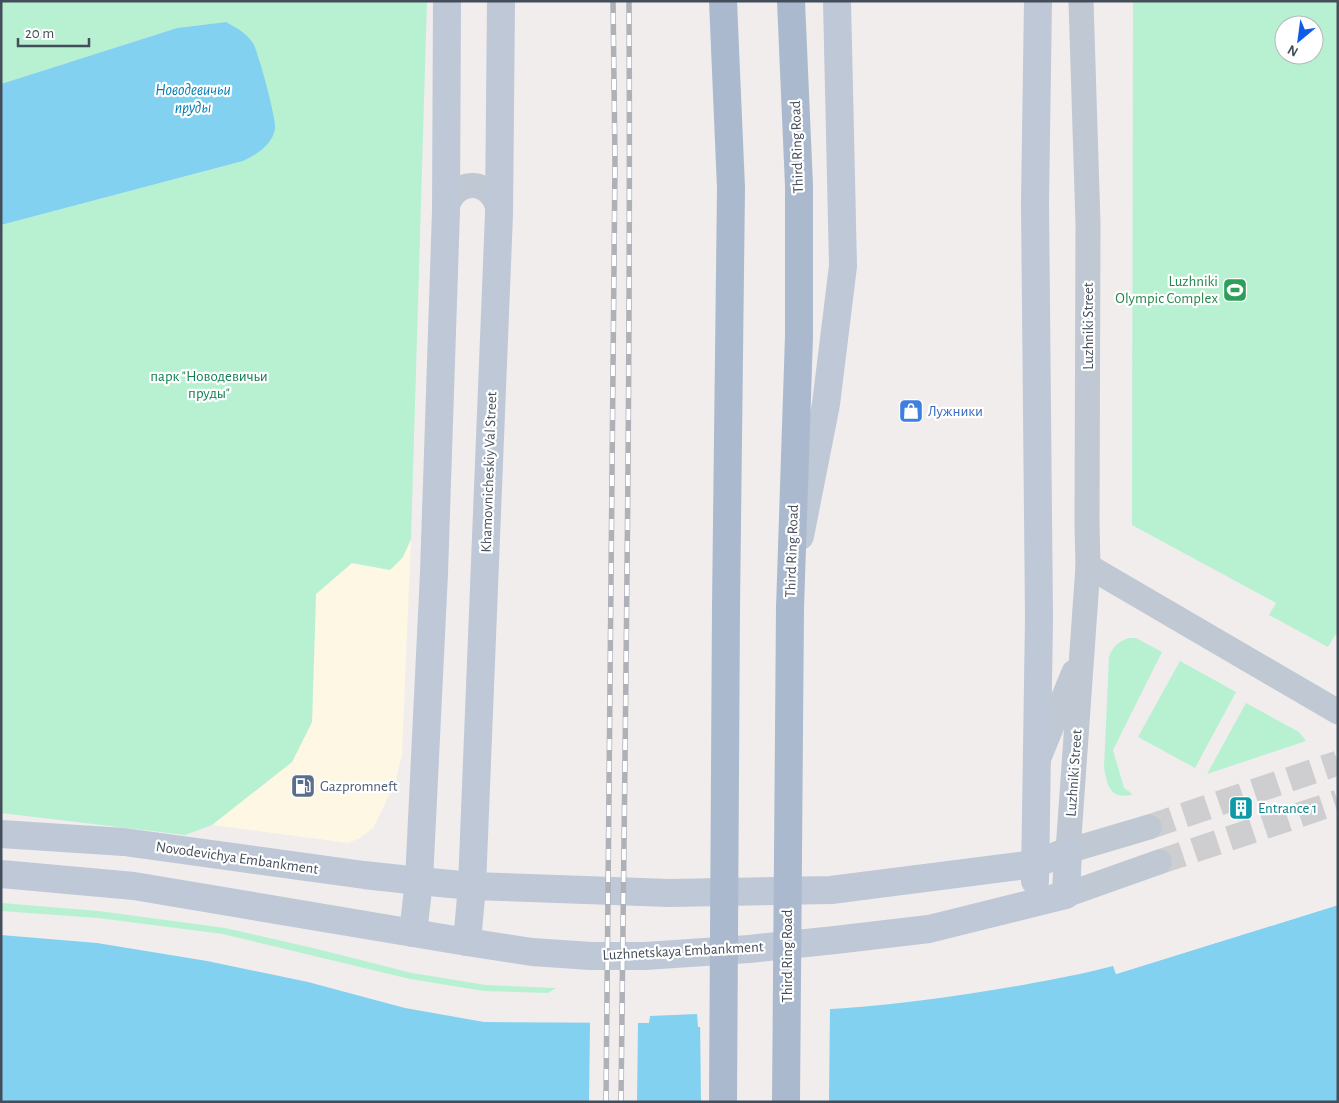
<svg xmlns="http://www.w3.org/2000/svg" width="1339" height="1103" font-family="'Alegreya Sans',sans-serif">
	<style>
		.commercial { fill: #fdf7e3 }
		.green { fill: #b7f1d2; fill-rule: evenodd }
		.water { fill: #82d1f0 }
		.pier { fill: #f0edec }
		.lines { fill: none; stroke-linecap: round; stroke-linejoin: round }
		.street-tunnel { stroke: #cecdcf; stroke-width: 25; stroke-dasharray: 25 12; stroke-linecap: butt }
		.street { stroke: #bfc8d3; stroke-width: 25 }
		.secondary { stroke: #bec8d7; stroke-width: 28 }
		.primary { stroke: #aab9ce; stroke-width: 28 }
		.rail-casing { stroke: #aeb1b8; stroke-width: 5.5 }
		.rail { stroke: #fff; stroke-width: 4; stroke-dasharray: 11; stroke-linecap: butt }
		.primary-bridge { stroke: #aab9ce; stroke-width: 28 }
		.labels { text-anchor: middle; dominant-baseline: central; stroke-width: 4.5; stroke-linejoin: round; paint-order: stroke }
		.street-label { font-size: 15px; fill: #444e5b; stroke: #fff }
		.leisure-label { font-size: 15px; fill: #27864d; stroke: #fff; text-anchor: end }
		.park-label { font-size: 15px; fill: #118051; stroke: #fff }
		.shop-label { font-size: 15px; fill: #366cbe; stroke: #fff; text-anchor: start }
		.service-label { font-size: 15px; fill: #4e5e75; stroke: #fff; text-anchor: start }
		.culture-label { font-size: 15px; fill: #0d838f; stroke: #fff; text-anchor: start }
		.water-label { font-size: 16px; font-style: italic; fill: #047dae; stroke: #fff }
	</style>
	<rect width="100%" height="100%" fill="#f0edec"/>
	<!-- commercial -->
	<polygon class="commercial" points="411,539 402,754 396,780 374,827 360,838 348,843 212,825 292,762 312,722 316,594 352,563 390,570 403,557"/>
	<!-- green -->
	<g class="green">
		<polygon points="1,1 427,1 411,539 403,557 390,570 352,563 316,594 312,722 292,762 212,825 185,835 1,813 1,225 243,161 226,22 177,28 1,84"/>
		<path d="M1133 1H1338V636L1335 635 1328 647 1269 615 1276 603 1132 525ZM1284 25H1314V55H1284Z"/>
		<path d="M1129 638H1136L1162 652 1113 750 1124 788 1131 793 1132 795C1109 799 1108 786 1104 768L1109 657C1113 646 1118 642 1129 638Z"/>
		<polygon points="1180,661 1236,692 1195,768 1138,737"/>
		<polygon points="1246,703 1299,732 1306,741 1207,774"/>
		<polygon points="1,903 99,911 225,928 313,948 412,973 486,985 556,988 548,993 484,991 410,979 223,934 98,918 1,911"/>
	</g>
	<!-- water -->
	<g class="water">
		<path d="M226 22C238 29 245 32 253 43 258 51 277 121 275 129 272 145 256 155 243 161L1 225V84L177 28Z"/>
		<path d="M1338 905V1102H1V935L97 943 207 961 308 982 405 1008 484 1022 649 1023 650 1016 697 1014 698 1027 814 1022V1010C884 1007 954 997 1023 985 1053 979 1084 974 1113 966L1116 974Z"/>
	</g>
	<!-- pier -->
	<g class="pier">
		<polygon points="1338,903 1338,905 1116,974 1113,963 1115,964 1117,971"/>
		<polygon points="830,1006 829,1102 701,1102 700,1014 700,1025 812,1020 812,1008"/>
		<polygon points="590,1021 638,1021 637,1102 589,1102"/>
	</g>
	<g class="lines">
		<!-- street-tunnel -->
		<g class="street-tunnel">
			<polyline points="1149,827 1338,763"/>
			<polyline points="1159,862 1338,802"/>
		</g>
		<!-- street -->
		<g class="street">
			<polyline points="1081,1 1088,224 1087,523 1088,566 1068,851 1149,827"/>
			<path d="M446 211C453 175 495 178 499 214"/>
			<polyline points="1088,566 1338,712"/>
			<polyline points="1038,760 1074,672"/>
			<polyline points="1066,895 1159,862"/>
		</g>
		<!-- secondary -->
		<g class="secondary">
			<polyline points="800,536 826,404 843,266 837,1"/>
			<polyline points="1,834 124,842 364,875 419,881 472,886 669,893 831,890 1035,864 1068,851 1066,895 929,929 835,940 749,949 645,956 591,956 532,952 467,942 134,886 1,874"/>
			<polyline points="1035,881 1039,618 1035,203 1038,1"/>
			<polyline points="413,933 419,881 434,573 446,211 447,1"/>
			<polyline points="467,942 472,886 499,214 501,1"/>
		</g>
		<!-- primary -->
		<g class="primary">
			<polyline points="723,1 731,188 726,607"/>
			<polyline points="790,608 799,336 799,186 791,1"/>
		</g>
		<defs>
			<g id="rail">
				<polyline points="606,1102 615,162 613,1"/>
				<path d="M621 1102C625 735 631 368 629 1"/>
			</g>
		</defs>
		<!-- rail casing -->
		<use href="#rail" class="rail-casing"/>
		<!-- rail -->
		<use href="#rail" class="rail"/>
		<!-- primary-bridge -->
		<g class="primary-bridge">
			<polyline points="723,1102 726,607"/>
			<polyline points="786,1102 790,608"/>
		</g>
	</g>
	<!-- icons -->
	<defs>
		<symbol id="stadium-square" viewBox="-11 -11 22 22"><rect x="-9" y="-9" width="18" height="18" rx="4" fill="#2e9e5b" stroke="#fff"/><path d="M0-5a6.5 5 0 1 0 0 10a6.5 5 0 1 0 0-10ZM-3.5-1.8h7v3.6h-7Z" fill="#fff"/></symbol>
		<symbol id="shop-square" viewBox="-11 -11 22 22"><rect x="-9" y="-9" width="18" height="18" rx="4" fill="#3f7fe0" stroke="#fff"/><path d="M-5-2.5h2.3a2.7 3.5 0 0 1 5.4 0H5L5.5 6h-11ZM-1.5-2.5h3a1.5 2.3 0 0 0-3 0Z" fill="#fff"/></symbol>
		<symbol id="fuel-square" viewBox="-11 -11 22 22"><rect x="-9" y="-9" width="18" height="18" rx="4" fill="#5c6f8a" stroke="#fff"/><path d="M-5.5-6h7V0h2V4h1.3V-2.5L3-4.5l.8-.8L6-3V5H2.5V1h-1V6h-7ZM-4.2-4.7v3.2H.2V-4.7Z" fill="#fff"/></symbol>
		<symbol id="building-square" viewBox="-11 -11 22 22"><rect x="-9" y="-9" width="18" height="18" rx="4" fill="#0f9aa8" stroke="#fff"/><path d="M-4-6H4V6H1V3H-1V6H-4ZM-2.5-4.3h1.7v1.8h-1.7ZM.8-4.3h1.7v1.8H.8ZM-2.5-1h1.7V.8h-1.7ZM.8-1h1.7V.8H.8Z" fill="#fff"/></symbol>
	</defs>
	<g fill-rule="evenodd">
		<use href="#stadium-square" x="1221" y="276" width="28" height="28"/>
		<use href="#shop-square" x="897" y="397" width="28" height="28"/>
		<use href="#fuel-square" x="289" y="772" width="28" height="28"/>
		<use href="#building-square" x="1227" y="794" width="28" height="28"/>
	</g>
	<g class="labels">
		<!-- street labels -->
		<g class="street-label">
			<text transform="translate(797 147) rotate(-92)">Third Ring Road</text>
			<text transform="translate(1088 326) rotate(-90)">Luzhniki Street</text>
			<text transform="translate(489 472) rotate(-88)">Khamovnicheskiy Val Street</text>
			<text transform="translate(792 551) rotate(-88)">Third Ring Road</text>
			<text transform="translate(1074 773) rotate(-86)">Luzhniki Street</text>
			<text transform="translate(237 858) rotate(8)">Novodevichya Embankment</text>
			<text transform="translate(683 951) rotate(-3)">Luzhnetskaya Embankment</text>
			<text transform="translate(787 956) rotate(-90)">Third Ring Road</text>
		</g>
		<!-- leisure labels -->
		<g class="leisure-label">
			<text x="1218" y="281">Luzhniki<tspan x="1218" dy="17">Olympic Complex</tspan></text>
		</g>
		<!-- park labels -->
		<g class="park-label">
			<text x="209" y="376">парк "Новодевичьи<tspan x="209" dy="17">пруды"</tspan></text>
		</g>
		<!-- shop labels -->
		<g class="shop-label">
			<text x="928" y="411">Лужники</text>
		</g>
		<!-- service labels -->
		<g class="service-label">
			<text x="320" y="786">Gazpromneft</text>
		</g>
		<!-- culture labels -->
		<g class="culture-label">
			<text x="1258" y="808">Entrance 1</text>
		</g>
		<!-- water labels -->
		<g class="water-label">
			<text x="193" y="90">Новодевичьи<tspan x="193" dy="18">пруды</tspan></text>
		</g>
	</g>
	<!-- border -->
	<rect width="1339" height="1103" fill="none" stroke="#444e5b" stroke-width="5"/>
	<!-- north arrow -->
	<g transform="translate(1299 40) rotate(209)"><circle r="24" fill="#ffffff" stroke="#b4b8bd"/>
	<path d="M0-4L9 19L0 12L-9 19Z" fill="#0f5ce7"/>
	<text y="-8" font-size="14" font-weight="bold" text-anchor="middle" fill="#444e5b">N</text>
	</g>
	<!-- scale -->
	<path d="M18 38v8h71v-8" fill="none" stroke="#444e5b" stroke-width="2.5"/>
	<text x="25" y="38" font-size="15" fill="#444e5b" stroke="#ffffff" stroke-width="4" paint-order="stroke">20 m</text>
</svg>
